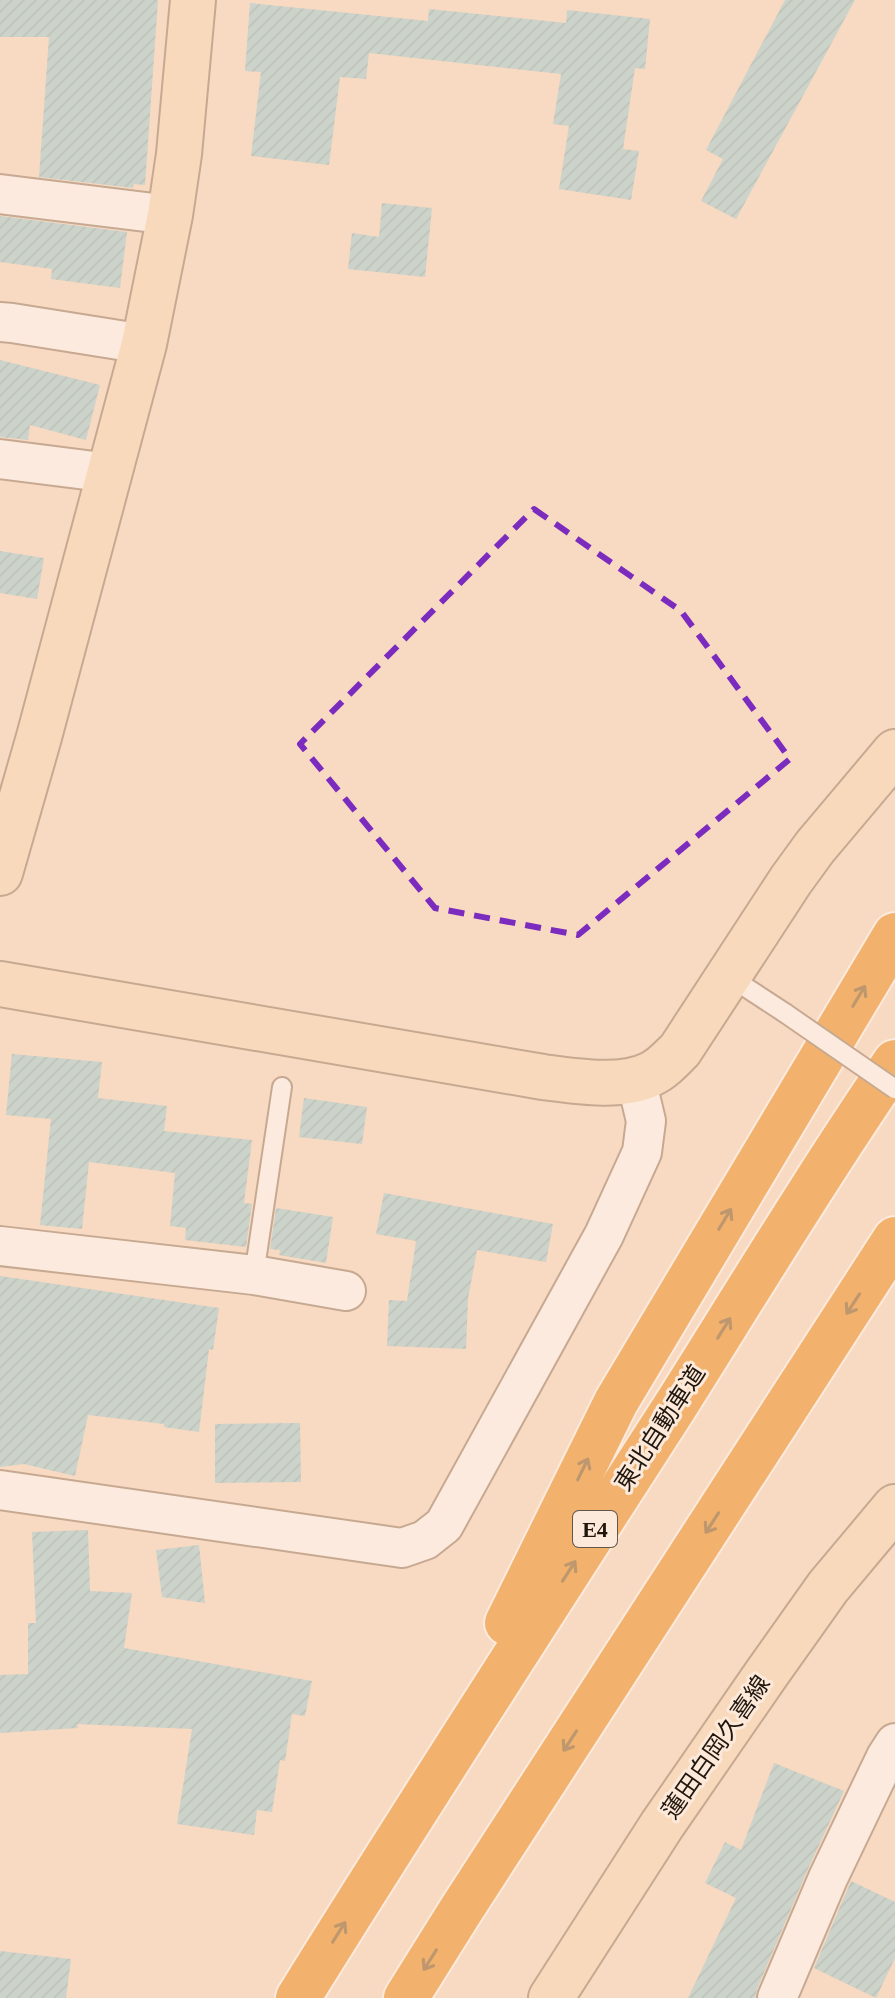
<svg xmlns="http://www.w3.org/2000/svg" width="895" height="1998" font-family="'Times New Roman','Noto Sans JP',serif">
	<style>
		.building { fill: url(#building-hatch) }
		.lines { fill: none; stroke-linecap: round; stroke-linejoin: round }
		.lane-casing { stroke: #8c705a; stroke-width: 22 }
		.street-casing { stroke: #8c705a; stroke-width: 42 }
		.secondary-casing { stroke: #8c705a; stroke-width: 48 }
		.highway-casing { stroke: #fff; stroke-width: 48 }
		.lane { stroke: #fff; stroke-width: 18 }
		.street { stroke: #fff; stroke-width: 38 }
		.secondary { stroke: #f9dab5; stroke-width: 44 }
		.highway { stroke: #ea8407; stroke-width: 44 }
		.lane-bridge-casing { stroke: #8c705a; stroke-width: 22; stroke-linecap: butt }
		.lane-bridge { stroke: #fff; stroke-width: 18 }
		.oneway { stroke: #7b480a }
		.marked { fill: none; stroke: #7b2cbf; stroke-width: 6; stroke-dasharray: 16 10; stroke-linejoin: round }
		.labels { text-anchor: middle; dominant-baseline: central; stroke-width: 6; stroke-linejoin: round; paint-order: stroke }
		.shield { fill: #fce9da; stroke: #62554a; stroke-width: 2 }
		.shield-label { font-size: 22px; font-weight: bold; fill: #20160d }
		.street-label { font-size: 24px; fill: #20160d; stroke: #fce9da }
	</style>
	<defs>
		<pattern id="building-hatch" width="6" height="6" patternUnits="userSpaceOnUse" patternTransform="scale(2)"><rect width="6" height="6" fill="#95ccd6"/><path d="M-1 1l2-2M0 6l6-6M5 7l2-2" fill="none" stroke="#80aeb6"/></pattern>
	</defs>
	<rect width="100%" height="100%" fill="#f8d9c1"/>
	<!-- building -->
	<g class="building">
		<polygon points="0,0 158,0 145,185 134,184 133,188 39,177 49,37 0,37"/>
		<polygon points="785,0 855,0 736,219 701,201 723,159 706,150"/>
		<polygon points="250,3 428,21 429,9 566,23 567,10 650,19 645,69 635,68 623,149 639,151 631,200 559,189 569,126 553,124 561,74 369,53 366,79 340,77 329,165 251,156 261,72 245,71"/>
		<polygon points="382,203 432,208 425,277 348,269 352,233 379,237"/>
		<polygon points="0,216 127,232 120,288 51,279 52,269 0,262"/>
		<polygon points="0,360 100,385 86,440 30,425 28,440 0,437"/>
		<polygon points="0,551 44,558 37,599 0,593"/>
		<polygon points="12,1054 102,1062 98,1098 167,1106 164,1131 252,1140 244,1203 252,1204 246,1247 185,1240 186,1228 170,1226 175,1173 89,1162 82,1229 40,1225 51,1119 6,1115"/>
		<polygon points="304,1098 367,1107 362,1144 299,1137"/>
		<polygon points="384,1193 553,1224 546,1262 477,1250 468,1299 466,1349 387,1346 389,1300 407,1301 416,1241 376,1234"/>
		<polygon points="276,1208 333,1217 326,1263 279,1255 280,1250 270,1249"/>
		<polygon points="0,1276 219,1308 213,1350 209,1349 199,1432 164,1427 164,1424 88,1415 75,1476 24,1464 0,1467"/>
		<polygon points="300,1423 301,1482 215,1483 215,1424"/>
		<polygon points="88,1530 90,1591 132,1593 124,1648 312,1681 305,1716 292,1714 285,1761 280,1760 272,1812 257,1810 254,1835 177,1824 192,1729 77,1724 78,1728 0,1733 0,1675 28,1674 28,1623 36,1623 32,1532"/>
		<polygon points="199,1545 205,1603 162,1597 156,1550"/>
		<polygon points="774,1763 844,1791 808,1869 757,1989 755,1998 688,1998 736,1898 705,1883 725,1842 741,1850"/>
		<polygon points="851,1881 895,1902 895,1958 876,1998 814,1968"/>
		<polygon points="0,1951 71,1959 66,1998 0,1998"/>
	</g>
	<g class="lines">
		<defs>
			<g id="lane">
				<polyline points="727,975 785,1013"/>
				<polyline points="254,1275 282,1087"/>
			</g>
			<g id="street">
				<polyline points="0,194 170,215"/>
				<polyline points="0,322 12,323 144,344"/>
				<polyline points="0,459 110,473"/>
				<polyline points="0,1246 254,1275 346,1291"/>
				<polyline points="0,1490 402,1548 425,1540 444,1525 604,1235 642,1152 646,1121 636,1079"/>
				<polyline points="777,1998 828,1878 886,1757 895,1743"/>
			</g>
			<g id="secondary">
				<polyline points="0,873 39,737 144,344 170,215 179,154 193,0"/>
				<path d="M0 984 543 1077C574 1081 622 1089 651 1074 662 1069 671 1059 680 1050L791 880 815 847 895 752"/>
				<polyline points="551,1998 662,1825 767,1673 828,1587 895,1507"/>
			</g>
			<g id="highway">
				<polyline points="507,1623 616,1402 895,935"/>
				<path d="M298 1998C421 1800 548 1604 674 1408 747 1292 818 1175 895 1062"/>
				<polyline points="406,1998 461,1910 895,1239"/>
			</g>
		</defs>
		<!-- lane casing -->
		<use href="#lane" class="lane-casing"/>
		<!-- street casing -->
		<use href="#street" class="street-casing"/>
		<!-- secondary casing -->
		<use href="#secondary" class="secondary-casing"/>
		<!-- highway casing -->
		<use href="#highway" class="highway-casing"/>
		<!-- lane -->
		<use href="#lane" class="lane"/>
		<!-- street -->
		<use href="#street" class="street"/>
		<!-- secondary -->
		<use href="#secondary" class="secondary"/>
		<!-- highway -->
		<use href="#highway" class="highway"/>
		<defs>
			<polyline id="lane-bridge" points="785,1013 895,1089"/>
		</defs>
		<!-- lane-bridge casing -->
		<use href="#lane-bridge" class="lane-bridge-casing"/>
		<!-- lane-bridge -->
		<use href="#lane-bridge" class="lane-bridge"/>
	</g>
	<!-- one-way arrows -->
	<defs><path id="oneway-shaft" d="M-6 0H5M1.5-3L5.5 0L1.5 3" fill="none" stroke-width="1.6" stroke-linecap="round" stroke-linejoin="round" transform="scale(2)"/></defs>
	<g class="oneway">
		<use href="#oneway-shaft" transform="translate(859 996) rotate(-59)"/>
		<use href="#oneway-shaft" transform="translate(725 1219) rotate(-59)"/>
		<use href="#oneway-shaft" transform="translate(853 1304) rotate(123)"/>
		<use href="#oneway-shaft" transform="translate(724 1328) rotate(-58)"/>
		<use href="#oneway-shaft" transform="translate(583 1469) rotate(-64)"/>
		<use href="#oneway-shaft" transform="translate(712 1523) rotate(123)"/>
		<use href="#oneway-shaft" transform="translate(569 1571) rotate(-57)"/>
		<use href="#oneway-shaft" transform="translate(570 1741) rotate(123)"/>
		<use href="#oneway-shaft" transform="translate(339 1932) rotate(-58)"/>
		<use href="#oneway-shaft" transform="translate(430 1960) rotate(122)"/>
	</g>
	<!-- marked area -->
	<path d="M0 0H895V1998H0ZM534 509 681 611 790 759 578 935 435 908 300 744Z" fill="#f8d9c1" fill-opacity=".55" fill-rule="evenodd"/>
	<path class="marked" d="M534 509 681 611 790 759 578 935 435 908 300 744Z"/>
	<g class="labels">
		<!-- shield labels -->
		<rect class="shield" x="573" y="1511" width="44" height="36" rx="6"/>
		<g class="shield-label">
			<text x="595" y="1529">E4</text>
		</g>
		<!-- street labels -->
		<g class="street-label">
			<text transform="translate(660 1428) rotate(-57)">東北自動車道</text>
			<text transform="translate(716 1747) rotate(-55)">蓮田白岡久喜線</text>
		</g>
	</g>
</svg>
